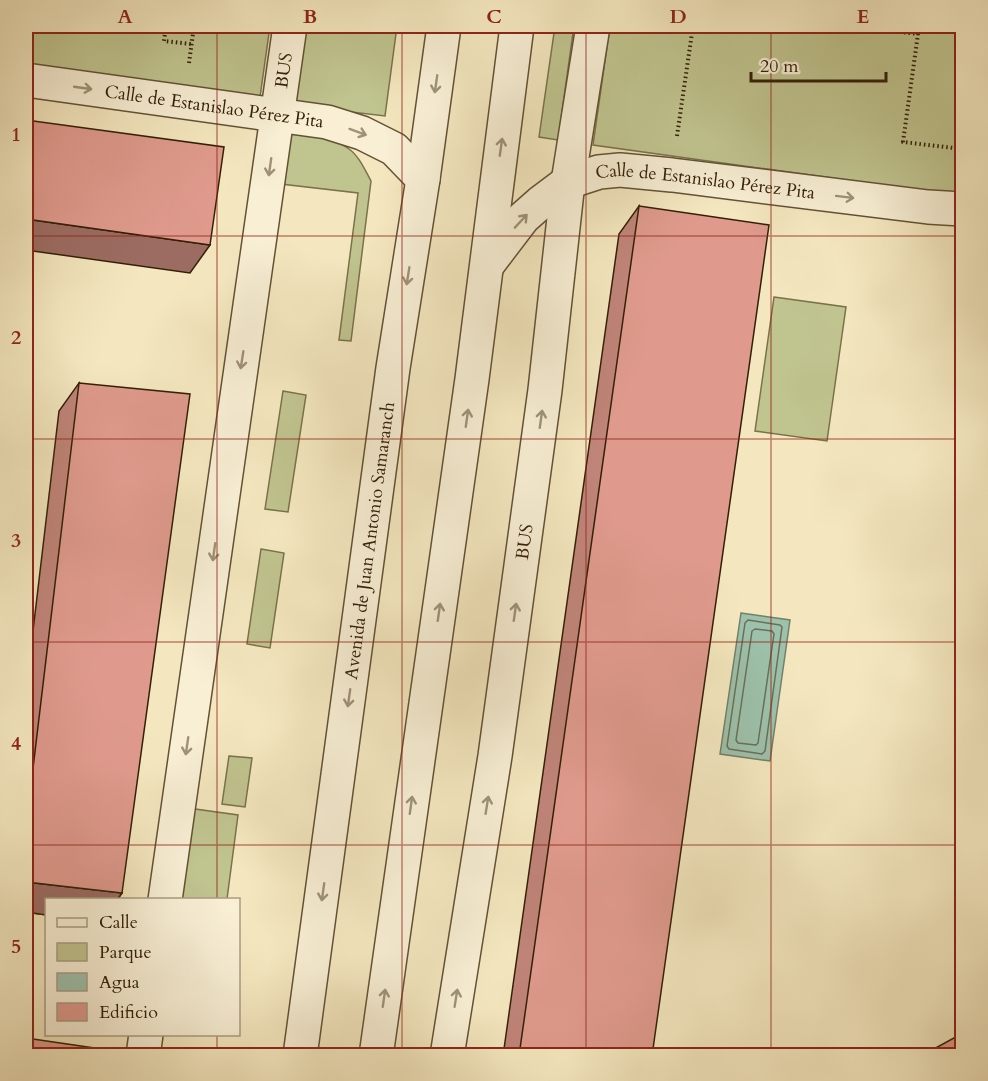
<svg xmlns="http://www.w3.org/2000/svg" width="988" height="1081" font-family="Cardo,serif">
	<style>
		.green { fill: #c0c48f; stroke: #7a724b; stroke-width: 1.5 }
		.water { fill: #9dc1ab; stroke: #738169; stroke-width: 1.5 }
		.lines { fill: none; stroke-linecap: round; stroke-linejoin: round }
		.shore { stroke: #687059; stroke-width: 1.5 }
		.minor-casing { stroke: #635235; stroke-width: 36 }
		.path { stroke: #332007; stroke-width: 4; stroke-dasharray: 1.5 3; stroke-linecap: butt }
		.minor { stroke: #f8efd5; stroke-width: 33 }
		.wall { fill: #c08479; stroke: #332007; stroke-width: 1.5 }
		.shaded-wall { fill: #9c6c63; stroke: #332007; stroke-width: 1.5 }
		.building { fill: #df9a8d; stroke: #332007; stroke-width: 1.5 }
		.oneway { stroke: #9f9278 }
		.grid { fill: none; stroke: #8f2418; stroke-width: 1.5; stroke-opacity: 0.55 }
		.labels { text-anchor: middle; dominant-baseline: central; stroke-width: 6; stroke-linejoin: round; paint-order: stroke }
		.street-label { font-size: 18px; fill: #332007; stroke: #f8efd5 }
		.neatline { fill: none; stroke: #8f2418; stroke-width: 2 }
		.grid-label { font-size: 20px; text-anchor: middle; font-weight: bold; fill: #8f2418 }
	</style>
	<rect width="100%" height="100%" fill="#f4e7bf"/>
	<filter id="stains"><feTurbulence type="fractalNoise" baseFrequency=".00333" numOctaves="4"/><feColorMatrix values="0 0 0 0 .2 0 0 0 0 .09 0 0 0 0 .02 0 0 0 .5 -.17"/></filter>
	<radialGradient id="worn" r=".72"><stop offset=".6" stop-color="#630" stop-opacity="0"/><stop offset="1" stop-color="#630" stop-opacity=".3"/></radialGradient>
	<!-- green -->
	<g class="green">
		<polygon points="26,26 270,26 260,97 26,68"/>
		<polygon points="302,26 397,26 385,116 292,105"/>
		<polygon points="555,26 574,26 558,140 539,137"/>
		<polygon points="610,26 962,26 962,196 593,145"/>
		<path d="M288 131C305 134 335 138 349 149 359 156 365 170 371 181L351 341 339 340 358 193 281 184Z"/>
		<polygon points="774,297 846,307 827,441 755,431"/>
		<polygon points="283,391 306,395 288,512 265,509"/>
		<polygon points="261,549 284,553 270,648 247,644"/>
		<polygon points="229,756 252,758 245,807 222,804"/>
		<polygon points="188,808 238,815 227,899 175,900"/>
	</g>
	<!-- water -->
	<polygon class="water" points="741,613 790,620 770,761 720,754"/>
	<g class="lines">
		<!-- shore -->
		<g class="shore">
			<polygon points="748,620 780,625 782,627 765,751 762,754 729,749 727,746 745,623"/>
			<polygon points="755,629 772,631 774,634 758,743 756,745 738,743 736,740 752,631"/>
		</g>
		<defs>
			<g id="minor">
				<path id="s1" d="M26 80 327 122 362 133 394 149 423 179"/>
				<path id="s2" d="M488 264 523 218 540 203 568 182 599 172 620 170 672 175 928 207 962 209"/>
				<path id="s3" d="M165 900 290 26"/>
				<polyline points="143,1056 146,1034"/>
				<path id="s4" d="M300 1056 393 368 423 179 444 26"/>
				<polyline points="376,1056 472,379 517,26"/>
				<path id="s5" d="M447 1056 495 756 545 390 568 182 593 26"/>
			</g>
		</defs>
		<!-- minor casing -->
		<use href="#minor" class="minor-casing"/>
		<!-- path -->
		<g class="path">
			<polyline points="166,26 164,41 191,44"/>
			<polyline points="846,26 918,34 903,142 962,149"/>
			<polyline points="189,63 194,26"/>
			<polyline points="677,136 693,26"/>
		</g>
		<!-- minor -->
		<use href="#minor" class="minor"/>
	</g>
	<!-- wall -->
	<g class="wall">
		<polygon points="639,206 652,1056 503,1056 619,234"/>
		<polygon points="79,383 122,893 117,900 46,900 46,915 26,912 26,690 59,411"/>
	</g>
	<!-- shaded-wall -->
	<g class="shaded-wall">
		<polygon points="26,219 210,245 190,273 26,250"/>
		<polygon points="26,882 122,893 117,900 46,900 46,915 26,912"/>
	</g>
	<!-- building -->
	<g class="building">
		<polygon points="26,120 224,147 210,245 26,219"/>
		<polygon points="639,206 769,225 652,1056 519,1056"/>
		<polygon points="79,383 190,394 122,893 26,882 26,827"/>
		<polygon points="963,1033 963,1056 921,1056"/>
		<polygon points="26,1038 101,1049 100,1056 26,1056"/>
	</g>
	<!-- one-way arrows -->
	<defs><path id="oneway-shaft" d="M-6 0H5M1.5-3L5.5 0L1.5 3" fill="none" stroke-width="1.6" stroke-linecap="round" stroke-linejoin="round" transform="scale(1.5)"/></defs>
	<g class="oneway">
		<use href="#oneway-shaft" transform="translate(436 84) rotate(98)"/>
		<use href="#oneway-shaft" transform="translate(83 88) rotate(8)"/>
		<use href="#oneway-shaft" transform="translate(358 132) rotate(20)"/>
		<use href="#oneway-shaft" transform="translate(501 147) rotate(-82)"/>
		<use href="#oneway-shaft" transform="translate(270 167) rotate(98)"/>
		<use href="#oneway-shaft" transform="translate(845 197) rotate(7)"/>
		<use href="#oneway-shaft" transform="translate(521 221) rotate(-47)"/>
		<use href="#oneway-shaft" transform="translate(408 276) rotate(99)"/>
		<use href="#oneway-shaft" transform="translate(242 360) rotate(99)"/>
		<use href="#oneway-shaft" transform="translate(467 418) rotate(-82)"/>
		<use href="#oneway-shaft" transform="translate(541 419) rotate(-82)"/>
		<use href="#oneway-shaft" transform="translate(214 552) rotate(98)"/>
		<use href="#oneway-shaft" transform="translate(439 612) rotate(-82)"/>
		<use href="#oneway-shaft" transform="translate(515 612) rotate(-82)"/>
		<use href="#oneway-shaft" transform="translate(349 698) rotate(98)"/>
		<use href="#oneway-shaft" transform="translate(187 746) rotate(98)"/>
		<use href="#oneway-shaft" transform="translate(411 805) rotate(-82)"/>
		<use href="#oneway-shaft" transform="translate(487 805) rotate(-81)"/>
		<use href="#oneway-shaft" transform="translate(323 892) rotate(98)"/>
		<use href="#oneway-shaft" transform="translate(384 998) rotate(-82)"/>
		<use href="#oneway-shaft" transform="translate(456 998) rotate(-81)"/>
	</g>
	<!-- grid -->
	<path class="grid" d="M217 26V900M402 26V1056M586 26V1056M771 26V1056M26 236H962M26 439H962M26 642H962M26 845H962M217 1034V1056"/>
	<g class="labels">
		<!-- street labels -->
		<g class="street-label">
			<text stroke="none"><textPath href="#s3" startOffset="838">BUS</textPath></text>
			<text stroke="none"><textPath href="#s1" startOffset="190">Calle de Estanislao Pérez Pita</textPath></text>
			<text stroke="none"><textPath href="#s2" startOffset="255">Calle de Estanislao Pérez Pita</textPath></text>
			<text stroke="none"><textPath href="#s4" startOffset="520">Avenida de Juan Antonio Samaranch</textPath></text>
			<text stroke="none"><textPath href="#s5" startOffset="520">BUS</textPath></text>
		</g>
	</g>
	<!-- margin -->
	<rect width="988" height="1081" fill="none" stroke="#f4e7bf" stroke-width="66"/>
	<!-- legend -->
	<rect x="45" y="898" width="195" height="138" fill="#f8efd5" stroke="#a99c83" stroke-width="1.5"/>
	<rect x="57" y="918" width="30" height="9" fill="#f8efd5" stroke="#a99c83" stroke-width="1.5"/>
	<text x="99" y="928" font-size="18" fill="#332007">Calle</text>
	<rect x="57" y="943" width="30" height="18" fill="#c0c48f" stroke="#a99c83" stroke-width="1.5"/>
	<text x="99" y="958" font-size="18" fill="#332007">Parque</text>
	<rect x="57" y="973" width="30" height="18" fill="#9dc1ab" stroke="#a99c83" stroke-width="1.5"/>
	<text x="99" y="988" font-size="18" fill="#332007">Agua</text>
	<rect x="57" y="1003" width="30" height="18" fill="#df9a8d" stroke="#a99c83" stroke-width="1.5"/>
	<text x="99" y="1018" font-size="18" fill="#332007">Edificio</text>
	<!-- scale -->
	<path d="M751 72v9h135v-9" fill="none" stroke="#332007" stroke-width="3"/>
	<text x="760" y="72" font-size="18" fill="#332007" stroke="#f8efd5" stroke-width="4.5" paint-order="stroke">20 m</text>
	<rect x="33" y="33" width="922" height="1015" class="neatline"/>
	<g class="grid-label">
		<text x="125" y="23">A</text>
		<text x="310" y="23">B</text>
		<text x="494" y="23">C</text>
		<text x="678" y="23">D</text>
		<text x="863" y="23">E</text>
		<text x="16" y="141">1</text>
		<text x="16" y="344">2</text>
		<text x="16" y="547">3</text>
		<text x="16" y="750">4</text>
		<text x="16" y="953">5</text>
	</g>
	<rect width="100%" height="100%" filter="url(#stains)"/>
	<rect width="100%" height="100%" fill="url(#worn)"/>
</svg>
